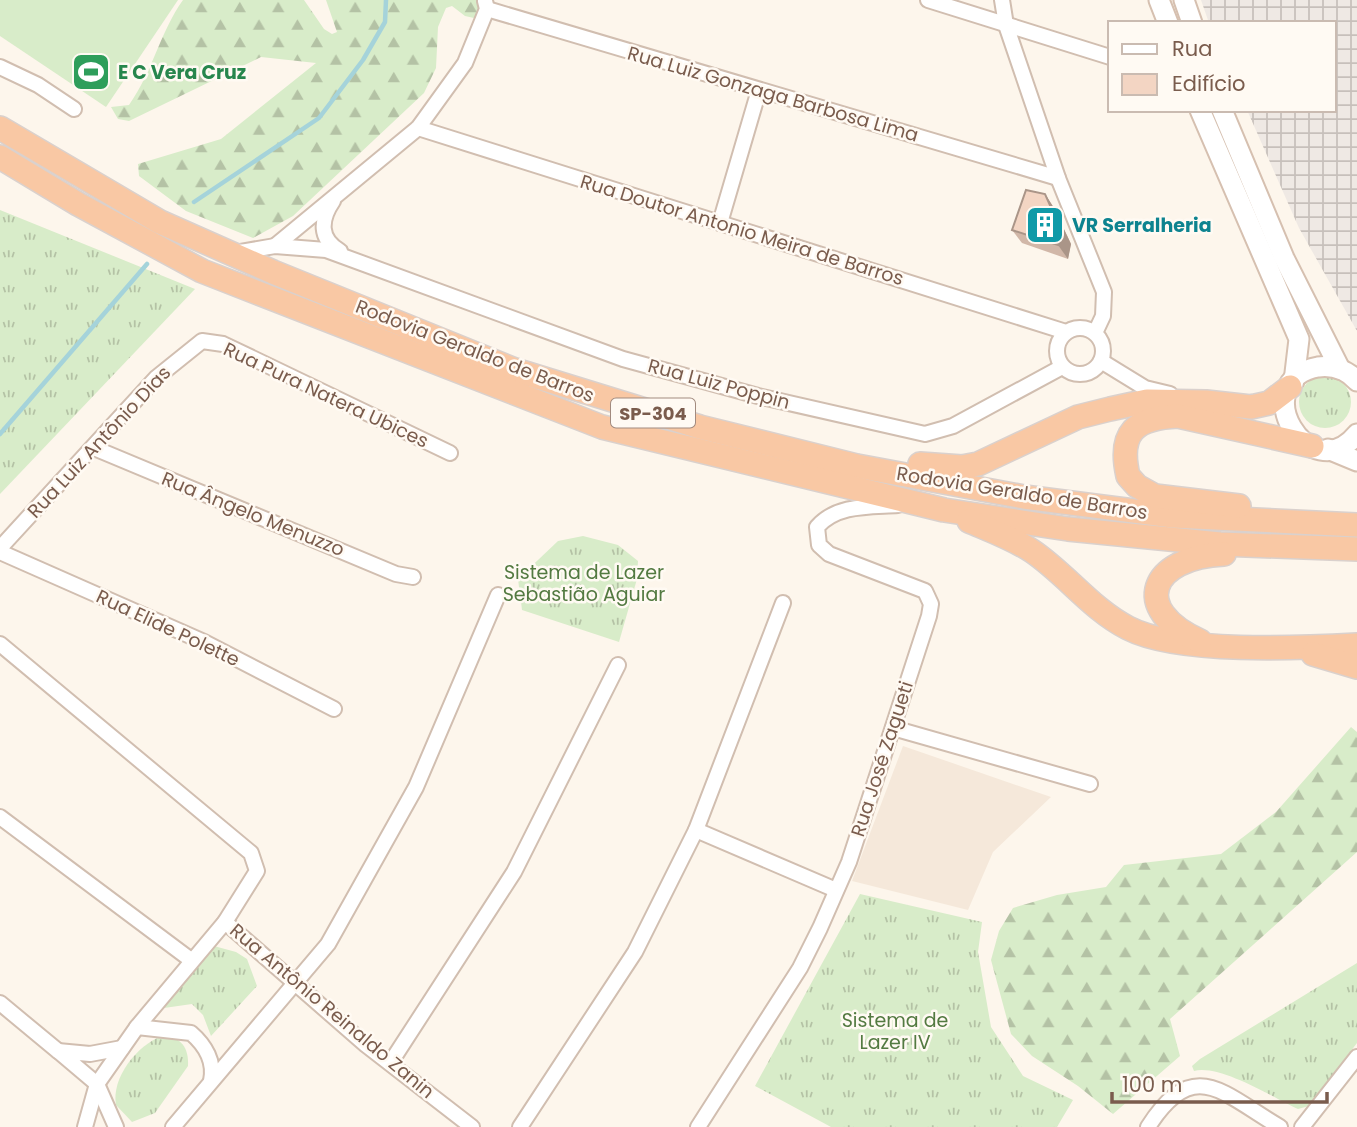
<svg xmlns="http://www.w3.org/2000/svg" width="1357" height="1127" font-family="Poppins,sans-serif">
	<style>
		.residential { fill: #f5e8da }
		.industrial { fill: url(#industrial-grid) }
		.grass { fill: url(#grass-tufts) }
		.forest { fill: url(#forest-firs) }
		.garden { fill: #d8ecc9 }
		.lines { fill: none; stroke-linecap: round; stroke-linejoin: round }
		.stream { stroke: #a5d3da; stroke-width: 4.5 }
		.minor-casing { stroke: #d1beb0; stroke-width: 18 }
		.secondary-casing { stroke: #d6c0b0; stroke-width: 23 }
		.trunk-casing { stroke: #dad1cd; stroke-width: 26 }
		.minor { stroke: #fff; stroke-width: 14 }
		.secondary { stroke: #fff; stroke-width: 19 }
		.trunk { stroke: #f9c8a4; stroke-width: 23 }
		.wall { fill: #d1b7a8 }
		.shaded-wall { fill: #aa9588 }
		.building { fill: #f3d5c3; stroke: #aa9588; stroke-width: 2 }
		.labels { text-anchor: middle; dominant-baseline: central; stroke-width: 5; stroke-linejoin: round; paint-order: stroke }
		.shield { fill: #fffaf3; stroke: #a28b7f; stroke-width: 2 }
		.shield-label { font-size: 18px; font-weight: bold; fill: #7a5c4d }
		.leisure-label { font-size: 19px; font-weight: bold; fill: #27864d; stroke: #fffaf3; text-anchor: start }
		.street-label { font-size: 19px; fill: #7a5c4d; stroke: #fffaf3 }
		.culture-label { font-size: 19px; font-weight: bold; fill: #0d838f; stroke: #fffaf3; text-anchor: start }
		.park-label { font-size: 19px; fill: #537a41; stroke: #fffaf3 }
	</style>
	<defs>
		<pattern id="industrial-grid" width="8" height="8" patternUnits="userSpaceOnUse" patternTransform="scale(1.75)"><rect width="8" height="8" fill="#efe9e4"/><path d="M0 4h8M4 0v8" fill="none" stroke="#c7c0bb"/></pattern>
		<pattern id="grass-tufts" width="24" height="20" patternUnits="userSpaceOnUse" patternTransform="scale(1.75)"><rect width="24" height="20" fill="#d8ecc9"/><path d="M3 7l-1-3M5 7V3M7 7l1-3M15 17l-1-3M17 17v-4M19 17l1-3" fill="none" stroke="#b4c2a5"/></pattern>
		<pattern id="forest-firs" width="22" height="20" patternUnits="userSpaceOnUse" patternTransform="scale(1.75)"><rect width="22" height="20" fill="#d8ecc9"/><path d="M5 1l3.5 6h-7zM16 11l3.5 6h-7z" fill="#b4c2a5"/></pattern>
	</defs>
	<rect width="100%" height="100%" fill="#fdf6ec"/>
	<!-- residential -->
	<polygon class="residential" points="903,746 1051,797 993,852 968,910 852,881"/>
	<!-- industrial -->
	<polygon class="industrial" points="1201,0 1357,0 1357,331 1299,228 1247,110 1334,110 1334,23 1209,23"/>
	<!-- grass -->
	<g class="grass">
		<polygon points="0,210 195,289 0,494"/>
		<circle cx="1325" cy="402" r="26"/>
		<polygon points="583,536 618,545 638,561 637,579 619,642 522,610 518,579 558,541"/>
		<polygon points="860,894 982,922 978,952 991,1027 1023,1076 1073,1100 1057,1127 831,1127 755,1086"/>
		<polygon points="214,946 236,952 247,959 257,986 211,1036 203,1015 192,1004 164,1008"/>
		<path d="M1357 963V1043L1309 1106 1298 1109C1274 1098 1220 1064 1194 1071L1192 1066 1200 1059Z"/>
		<path d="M162 1036C181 1036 189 1048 188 1066L155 1113 132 1122 116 1105C111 1078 137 1045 162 1036Z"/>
	</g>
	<!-- forest -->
	<g class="forest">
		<path d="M183 0H304L324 29 332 34 337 32 326 0H487L481 14 474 18 465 16 452 6 446 8 438 27 436 68 424 93 293 216 253 238 186 211 139 176 138 164 221 139 316 63 261 57 129 121 118 119 111 107 129 105C153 71 160 32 183 0Z"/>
		<polygon points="1351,727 1357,732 1357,852 1170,1019 1180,1056 1113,1114 1078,1086 1032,1056 1011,1034 991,960 999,931 1013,908 1057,895 1106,887 1124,865 1221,854 1276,812"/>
	</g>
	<!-- garden -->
	<polygon class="garden" points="0,0 178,0 106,107 0,36"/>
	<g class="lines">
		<!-- stream -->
		<g class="stream">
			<polyline points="194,202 319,118 363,60 385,22 386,0"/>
			<polyline points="0,434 147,264"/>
		</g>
		<defs>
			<g id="minor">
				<polyline points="928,0 1110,57"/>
				<polyline points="1002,0 1006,25 1058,178 1104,292 1103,316 1095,333"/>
				<polyline points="487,9 1058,178"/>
				<polyline points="0,67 38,85 74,109"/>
				<polyline points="418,128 1066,332"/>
				<path d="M333 201C320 220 319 239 340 251"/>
				<polyline points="720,223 759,90"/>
				<polyline points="275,246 418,128 465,63 487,9 485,1"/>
				<polyline points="234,253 275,246 326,250 623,359 758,396 925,434 953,426 1062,367"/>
				<circle cx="1080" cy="351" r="23"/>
				<polyline points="1101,361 1145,388 1170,394"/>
				<polyline points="94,448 396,574 413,577"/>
				<polyline points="0,548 156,378 202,341 223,344 450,453"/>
				<polyline points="0,552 204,642 334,709"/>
				<polyline points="0,644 251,853 257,871 225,922 137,1027 97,1084 85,1127"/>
				<polyline points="893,728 1090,784"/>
				<polyline points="0,817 191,960"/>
				<polyline points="696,830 836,890"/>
				<polyline points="225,922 366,1045 472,1127"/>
				<polyline points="0,1003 58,1051"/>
				<path d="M137 1027 191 1033C205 1045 215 1062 211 1081"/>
				<polyline points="391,1062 514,872 618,665"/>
				<polyline points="116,1127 97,1084 58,1051 90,1054 122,1048"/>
				<polyline points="173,1127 328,944 416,787 498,595"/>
				<polyline points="520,1127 635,952 696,830 783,603"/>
				<path d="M698 1127 800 968 820 928 849 862 929 616 931 604 925 591 829 554 819 545 817 527C837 504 870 507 898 505"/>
				<path d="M1148 1127C1194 1055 1223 1094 1280 1127"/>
				<polyline points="1302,1127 1357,1057"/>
			</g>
			<g id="secondary">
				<polyline points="1159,0 1168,23"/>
				<polyline points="1184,0 1192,23"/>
				<polyline points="1200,110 1299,339 1294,381"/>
				<polyline points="1222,110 1284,258 1340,369"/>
				<path d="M1357 381C1347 370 1333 365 1318 367 1244 381 1309 492 1357 434"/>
				<polyline points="1328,449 1357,461"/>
			</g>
			<g id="trunk">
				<polyline points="0,128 160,222 273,272 515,370 700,427 857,466 1024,497 1173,516 1357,525"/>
				<polyline points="0,157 78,204 202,271 602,427 944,510 1068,529 1220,544 1357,549"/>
				<polyline points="920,464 962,467 978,464 1078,417 1110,409 1147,401 1206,402 1251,407 1269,403 1290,387"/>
				<path d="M1239 506 1155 496 1137 486 1128 476C1118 432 1135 418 1178 416L1312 446"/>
				<path d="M969 521C990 530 1014 539 1032 551 1066 574 1091 609 1128 628 1178 654 1300 648 1357 645"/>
				<path d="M1200 641C1129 609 1150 557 1224 554"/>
				<polyline points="1313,654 1357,667"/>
			</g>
		</defs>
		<!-- minor casing -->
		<use href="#minor" class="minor-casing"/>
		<!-- secondary casing -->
		<use href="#secondary" class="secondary-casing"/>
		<!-- trunk casing -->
		<use href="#trunk" class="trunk-casing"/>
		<!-- minor -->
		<use href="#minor" class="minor"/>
		<!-- secondary -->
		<use href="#secondary" class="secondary"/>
		<!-- trunk -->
		<use href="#trunk" class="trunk"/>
	</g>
	<!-- wall -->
	<polygon class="wall" points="1045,194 1054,208 1071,244 1068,259 1022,243 1012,230"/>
	<!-- shaded-wall -->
	<polygon class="shaded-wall" points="1045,194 1054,208 1071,244 1068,259 1058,245"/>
	<!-- building -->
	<polygon class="building" points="1026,190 1045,194 1061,230 1058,245 1012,230"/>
	<!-- icons -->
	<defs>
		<symbol id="stadium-square" viewBox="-11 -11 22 22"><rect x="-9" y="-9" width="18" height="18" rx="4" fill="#2e9e5b" stroke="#fffaf3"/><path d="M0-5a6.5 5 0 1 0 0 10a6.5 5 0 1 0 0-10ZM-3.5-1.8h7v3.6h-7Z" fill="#fff"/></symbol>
		<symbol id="building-square" viewBox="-11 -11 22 22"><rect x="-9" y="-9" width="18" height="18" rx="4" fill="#0f9aa8" stroke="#fffaf3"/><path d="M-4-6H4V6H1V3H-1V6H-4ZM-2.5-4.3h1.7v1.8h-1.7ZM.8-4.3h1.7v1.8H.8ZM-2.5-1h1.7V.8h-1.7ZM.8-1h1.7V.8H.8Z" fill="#fff"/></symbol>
	</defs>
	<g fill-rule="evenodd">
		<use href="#stadium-square" x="69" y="50" width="44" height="44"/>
		<use href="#building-square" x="1023" y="203" width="44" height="44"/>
	</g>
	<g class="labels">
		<!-- shield labels -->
		<rect class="shield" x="611" y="398.5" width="84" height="29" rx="5"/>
		<g class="shield-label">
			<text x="653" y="413">SP-304</text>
		</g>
		<!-- leisure labels -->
		<g class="leisure-label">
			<text x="118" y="72">E C Vera Cruz</text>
		</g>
		<!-- street labels -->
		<g class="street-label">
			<text transform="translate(773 94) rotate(16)">Rua Luiz Gonzaga Barbosa Lima</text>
			<text transform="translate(742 230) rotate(17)">Rua Doutor Antonio Meira de Barros</text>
			<text transform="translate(475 351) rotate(21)">Rodovia Geraldo de Barros</text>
			<text transform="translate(719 384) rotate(15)">Rua Luiz Poppin</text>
			<text transform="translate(326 395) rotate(25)">Rua Pura Natera Ubices</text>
			<text transform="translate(99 442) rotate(-47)">Rua Luiz Antônio Dias</text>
			<text transform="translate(1022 493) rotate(9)">Rodovia Geraldo de Barros</text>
			<text transform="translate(253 514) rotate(22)">Rua Ângelo Menuzzo</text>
			<text transform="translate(168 628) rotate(25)">Rua Elide Polette</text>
			<text transform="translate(882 759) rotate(-72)">Rua José Zagueti</text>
			<text transform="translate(332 1011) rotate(40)">Rua Antônio Reinaldo Zanin</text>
		</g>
		<!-- culture labels -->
		<g class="culture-label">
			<text x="1072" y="225">VR Serralheria</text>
		</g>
		<!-- park labels -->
		<g class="park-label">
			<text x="584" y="572">Sistema de Lazer<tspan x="584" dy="22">Sebastião Aguiar</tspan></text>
			<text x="895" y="1020">Sistema de<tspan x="895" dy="22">Lazer IV</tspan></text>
		</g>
	</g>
	<!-- legend -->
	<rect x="1108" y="21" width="228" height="91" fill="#fffaf3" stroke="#cabbb1" stroke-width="2"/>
	<rect x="1122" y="44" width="35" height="10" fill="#ffffff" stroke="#cabbb1" stroke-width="2"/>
	<text x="1172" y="56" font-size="21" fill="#7a5c4d">Rua</text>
	<rect x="1122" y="74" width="35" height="21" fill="#f3d5c3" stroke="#cabbb1" stroke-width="2"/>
	<text x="1172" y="91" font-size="21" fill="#7a5c4d">Edifício</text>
	<!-- scale -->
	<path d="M1112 1092v10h215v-10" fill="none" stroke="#7a5c4d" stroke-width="3.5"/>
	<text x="1122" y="1092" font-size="21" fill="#7a5c4d" stroke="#fffaf3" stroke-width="5" paint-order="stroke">100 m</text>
</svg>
